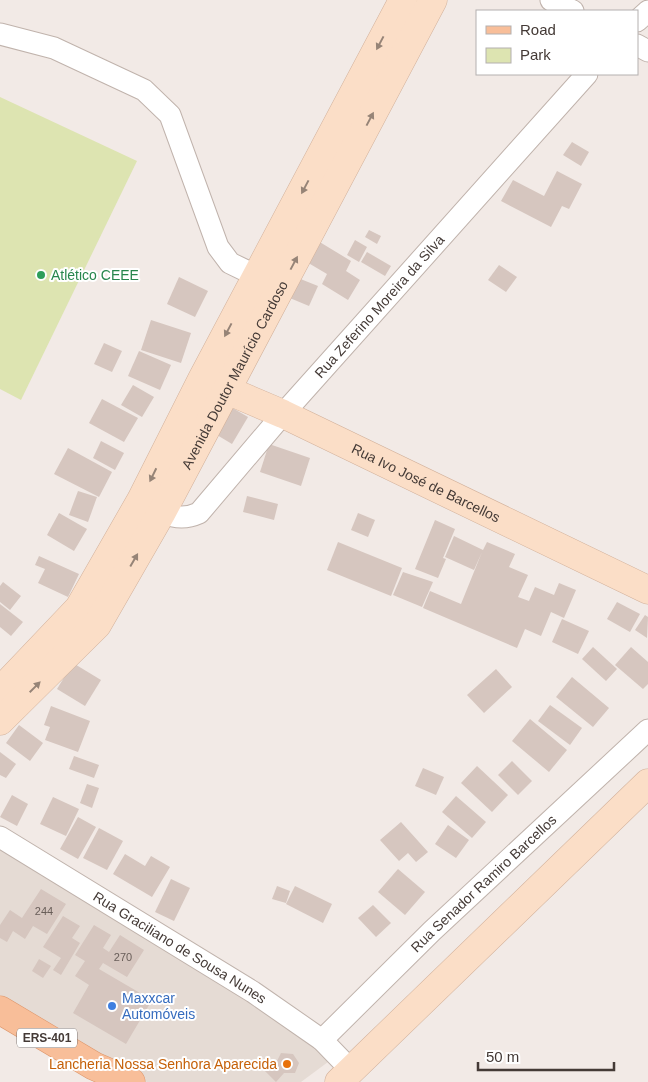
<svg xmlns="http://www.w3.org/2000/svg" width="648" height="1082" font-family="Arial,sans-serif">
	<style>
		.residential { fill: #e5dbd4 }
		.green { fill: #dde4b1 }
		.building { fill: #d6c6bf }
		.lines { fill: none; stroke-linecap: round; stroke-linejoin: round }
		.street-casing { stroke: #c0b3ac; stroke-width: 23 }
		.secondary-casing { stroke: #d2b19b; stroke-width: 29 }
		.primary-casing { stroke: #dc956a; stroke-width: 29 }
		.street { stroke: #fff; stroke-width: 21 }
		.secondary { stroke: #fbdec7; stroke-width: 28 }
		.primary { stroke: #f8be99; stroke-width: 28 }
		.oneway { fill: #968477 }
		.leisure-dot { fill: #2e9e5b; stroke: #fff; stroke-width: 2 }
		.shop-dot { fill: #3f7fe0; stroke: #fff; stroke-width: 2 }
		.food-dot { fill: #e8710a; stroke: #fff; stroke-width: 2 }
		.labels { text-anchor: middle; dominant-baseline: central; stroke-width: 4; stroke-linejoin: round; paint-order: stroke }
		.number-label { font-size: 11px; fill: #685d58 }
		.shield { fill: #fff; stroke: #7c7572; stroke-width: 1 }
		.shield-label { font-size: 12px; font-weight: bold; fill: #443a36 }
		.leisure-label { font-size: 14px; fill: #27864d; stroke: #fff; text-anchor: start }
		.street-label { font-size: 14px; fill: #443a36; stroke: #fff }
		.shop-label { font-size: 14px; fill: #366cbe; stroke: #fff; text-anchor: start }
		.food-label { font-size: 14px; fill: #c56008; stroke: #fff; text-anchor: end }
	</style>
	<rect width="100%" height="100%" fill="#f2eae6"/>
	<!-- residential -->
	<polygon class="residential" points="0,845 239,994 317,1048 328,1062 301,1082 147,1082 113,1065 0,995"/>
	<!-- green -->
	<polygon class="green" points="0,97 137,161 21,400 0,389"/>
	<!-- building -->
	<g class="building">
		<polygon points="572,142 589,152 581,166 563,155"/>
		<polygon points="557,171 582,184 569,209 562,206 551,227 501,201 513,180 544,196"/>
		<polygon points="369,230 381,236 377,244 365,237"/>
		<polygon points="355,240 367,247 359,262 347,255"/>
		<polygon points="318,241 351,261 346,271 360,280 348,300 322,284 327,274 305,261"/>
		<polygon points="367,252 391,266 385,276 361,262"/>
		<polygon points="499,265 517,277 506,292 488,280"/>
		<polygon points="293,276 318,286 309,306 285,296"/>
		<polygon points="179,277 208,291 195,317 167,304"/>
		<polygon points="151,320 191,333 181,363 141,350"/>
		<polygon points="104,343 122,351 112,372 94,364"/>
		<polygon points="139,351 171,365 160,390 128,376"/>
		<polygon points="133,385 154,397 142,417 121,405"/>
		<polygon points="102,399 138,418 124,442 89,423"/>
		<polygon points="229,406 248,417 232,444 212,432"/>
		<polygon points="101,441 124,453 115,470 93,458"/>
		<polygon points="269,444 310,458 301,486 260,472"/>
		<polygon points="68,448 112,472 99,497 54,474"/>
		<polygon points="78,491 97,497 88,522 69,515"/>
		<polygon points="247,496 278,504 274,520 243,512"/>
		<polygon points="59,513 87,529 74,551 47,535"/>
		<polygon points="358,513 375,520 368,537 351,530"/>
		<polygon points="435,520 455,529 443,558 446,559 438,578 415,569"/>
		<polygon points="454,536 483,550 487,542 515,554 509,567 528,575 518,597 529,601 535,587 554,595 559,583 576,590 564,618 551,612 541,636 525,629 517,648 423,608 430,591 461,604 482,552 474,570 445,557"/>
		<polygon points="338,542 402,568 391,596 327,570"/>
		<polygon points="39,556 79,574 68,597 38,583 45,569 35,565"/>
		<polygon points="403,572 433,582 422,607 393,595"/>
		<polygon points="3,582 21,596 10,610 0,602 0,586"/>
		<polygon points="617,602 640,614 630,632 607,619"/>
		<polygon points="0,604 23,622 11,636 0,627"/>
		<polygon points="645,615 648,617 647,638 635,630"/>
		<polygon points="562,619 589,631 578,654 552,642"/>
		<polygon points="593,647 617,669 606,681 582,659"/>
		<polygon points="631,647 648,662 648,684 643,689 615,665"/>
		<polygon points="73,663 101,680 85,706 57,689"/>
		<polygon points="496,669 512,687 484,713 467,695"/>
		<polygon points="572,677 609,708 593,727 556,697"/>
		<polygon points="550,705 582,728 570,745 538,721"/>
		<polygon points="51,706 90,721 78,752 45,740 50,727 44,725"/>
		<polygon points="530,719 567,750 549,772 512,741"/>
		<polygon points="19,725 43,743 30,761 6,743"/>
		<polygon points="0,752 16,764 6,778 0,775"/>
		<polygon points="74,756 99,765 94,778 69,769"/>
		<polygon points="512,761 532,781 518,795 498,775"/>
		<polygon points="477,766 508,795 492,812 461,783"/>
		<polygon points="423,768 444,777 436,795 415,786"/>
		<polygon points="87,784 99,788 92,808 80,803"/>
		<polygon points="12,795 28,804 17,826 0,817"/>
		<polygon points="456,796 486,822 472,838 442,812"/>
		<polygon points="53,797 79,809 66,836 40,824"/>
		<polygon points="78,817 96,827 78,859 60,849"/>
		<polygon points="401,822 428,852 416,862 408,853 399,861 380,840"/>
		<polygon points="448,825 469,840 456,858 435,844"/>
		<polygon points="99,828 123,841 107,870 83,858"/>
		<polygon points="125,854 145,866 151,856 170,867 152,897 113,874"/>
		<polygon points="398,869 425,892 405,915 378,892"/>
		<polygon points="171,879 190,888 174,921 155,912"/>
		<polygon points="277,886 290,891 286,903 272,899"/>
		<polygon points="295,886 332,904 323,923 286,904"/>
		<polygon points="41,889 66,904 47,934 33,926 25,939 13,931 7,942 0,938 0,925 10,910 22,918"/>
		<polygon points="373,905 391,923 376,937 358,918"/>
		<polygon points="63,916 80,926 72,938 80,943 61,975 53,970 61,958 43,947"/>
		<polygon points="94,925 111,935 103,948 109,952 120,935 144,950 127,977 103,963 99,969 152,1000 126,1044 73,1013 89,985 75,976 85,961 75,955"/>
		<polygon points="39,959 51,966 43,978 32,971"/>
		<polygon points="281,1053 293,1054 299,1063 295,1073 284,1073 276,1082 262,1068 270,1060 275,1065"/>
	</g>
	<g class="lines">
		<defs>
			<g id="street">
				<polyline points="551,0 573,11"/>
				<polyline points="637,21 648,11"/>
				<polyline points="0,34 54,48 144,90 170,115 218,247 230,263 269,282"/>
				<polyline points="637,45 648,51"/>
				<path id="s1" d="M149 504C167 515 179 522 199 513L283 414 587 74"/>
				<path id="s2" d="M0 837 253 992 322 1040 351 1070"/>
				<path id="s3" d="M322 1040 432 931 648 730"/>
			</g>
			<g id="secondary">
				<path id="s4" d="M210 383 283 414 648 590"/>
				<polyline points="0,691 79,608 141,500 202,379 403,0"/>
				<path id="s5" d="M0 721 97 625 162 512 433 0"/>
				<polyline points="339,1082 648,783"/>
			</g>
			<polyline id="primary" points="0,1010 94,1066 131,1082"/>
		</defs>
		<!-- street casing -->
		<use href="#street" class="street-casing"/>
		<!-- secondary casing -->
		<use href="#secondary" class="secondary-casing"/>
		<!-- primary casing -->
		<use href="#primary" class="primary-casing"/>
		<!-- street -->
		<use href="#street" class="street"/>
		<!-- secondary -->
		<use href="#secondary" class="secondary"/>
		<!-- primary -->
		<use href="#primary" class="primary"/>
	</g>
	<!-- one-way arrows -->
	<defs><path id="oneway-solid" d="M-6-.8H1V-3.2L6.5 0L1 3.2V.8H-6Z" transform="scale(1.25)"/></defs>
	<g class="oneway">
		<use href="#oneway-solid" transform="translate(380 43) rotate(118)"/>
		<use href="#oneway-solid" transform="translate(370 119) rotate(-62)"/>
		<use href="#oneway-solid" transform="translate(305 187) rotate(118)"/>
		<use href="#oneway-solid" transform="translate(294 263) rotate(-62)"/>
		<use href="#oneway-solid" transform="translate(228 330) rotate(118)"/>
		<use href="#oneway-solid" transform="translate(153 475) rotate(116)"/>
		<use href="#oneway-solid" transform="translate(134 560) rotate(-60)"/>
		<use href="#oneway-solid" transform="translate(35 687) rotate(-45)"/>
	</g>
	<!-- markers -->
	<circle class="leisure-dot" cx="41" cy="275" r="5"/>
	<circle class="shop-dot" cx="112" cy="1006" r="5"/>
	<circle class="food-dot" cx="287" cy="1064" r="5"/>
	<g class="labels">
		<!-- number labels -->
		<g class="number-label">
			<text x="44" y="911">244</text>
			<text x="123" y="957">270</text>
		</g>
		<!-- shield labels -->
		<rect class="shield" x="17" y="1028.5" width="60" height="19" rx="4"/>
		<g class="shield-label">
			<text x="47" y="1038">ERS-401</text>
		</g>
		<!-- leisure labels -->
		<g class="leisure-label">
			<text x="51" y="275">Atlético CEEE</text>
		</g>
		<!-- street labels -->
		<g class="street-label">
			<text stroke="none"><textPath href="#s1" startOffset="328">Rua Zeferino Moreira da Silva</textPath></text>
			<text stroke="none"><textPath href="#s5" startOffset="422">Avenida Doutor Maurício Cardoso</textPath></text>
			<text stroke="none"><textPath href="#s4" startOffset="238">Rua Ivo José de Barcellos</textPath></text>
			<text stroke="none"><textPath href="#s3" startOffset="225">Rua Senador Ramiro Barcellos</textPath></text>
			<text stroke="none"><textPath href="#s2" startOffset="211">Rua Graciliano de Sousa Nunes</textPath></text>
		</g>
		<!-- shop labels -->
		<g class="shop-label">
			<text x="122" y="998">Maxxcar<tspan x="122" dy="16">Automóveis</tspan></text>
		</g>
		<!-- food labels -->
		<g class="food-label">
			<text x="277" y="1064">Lancheria Nossa Senhora Aparecida</text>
		</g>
	</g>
	<!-- legend -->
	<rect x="476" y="10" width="162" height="65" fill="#ffffff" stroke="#b4b0af"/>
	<rect x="486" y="26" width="25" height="8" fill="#f8be99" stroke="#b4b0af"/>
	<text x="520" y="35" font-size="15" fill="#443a36">Road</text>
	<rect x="486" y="48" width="25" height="15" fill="#dde4b1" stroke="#b4b0af"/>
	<text x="520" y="60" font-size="15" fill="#443a36">Park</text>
	<!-- scale -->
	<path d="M478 1062v8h136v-8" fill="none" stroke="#443a36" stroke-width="2.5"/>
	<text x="486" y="1062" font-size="15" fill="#443a36" stroke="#ffffff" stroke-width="4" paint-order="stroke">50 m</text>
</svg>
